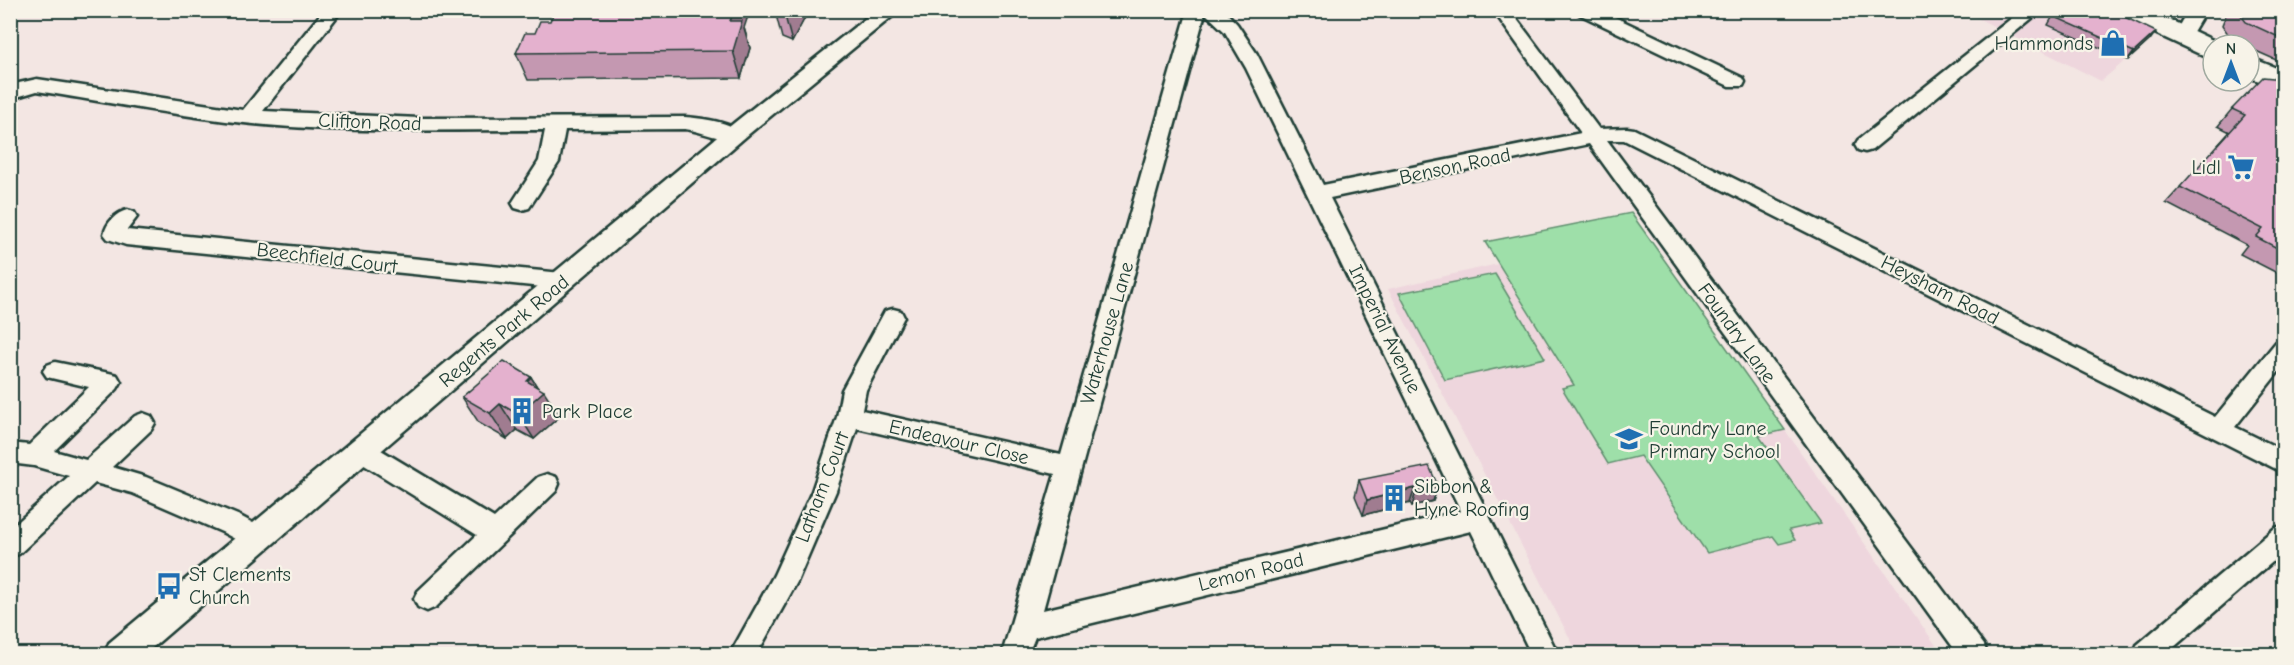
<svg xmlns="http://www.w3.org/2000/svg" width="2294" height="665" font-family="'Comic Neue',sans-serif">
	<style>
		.built { fill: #eed6dd }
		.green { fill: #9edfa9; stroke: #5e8e6e; stroke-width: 1.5 }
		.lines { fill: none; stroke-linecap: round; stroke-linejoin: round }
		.minor-casing { stroke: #1f3d34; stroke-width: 5 }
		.tertiary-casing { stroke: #1f3d34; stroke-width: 5 }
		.primary-casing { stroke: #1f3d34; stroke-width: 5 }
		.minor { fill: #f7f3e8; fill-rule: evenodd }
		.tertiary { fill: #f7f3e8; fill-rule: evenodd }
		.primary { fill: #f7f3e8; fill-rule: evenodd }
		.wall { fill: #c498b1; stroke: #1f3d34; stroke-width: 1.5 }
		.shaded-wall { fill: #a07c90; stroke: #1f3d34; stroke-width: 1.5 }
		.building { fill: #e4b1ce; stroke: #1f3d34; stroke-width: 1.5 }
		.labels { text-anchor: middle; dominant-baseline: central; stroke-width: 4.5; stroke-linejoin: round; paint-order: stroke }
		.poi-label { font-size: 20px; fill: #1f3d34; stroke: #f7f3e8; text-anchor: start }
		.street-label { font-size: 20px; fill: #1f3d34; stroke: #f7f3e8 }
	</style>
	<rect width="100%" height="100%" fill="#f3e6e3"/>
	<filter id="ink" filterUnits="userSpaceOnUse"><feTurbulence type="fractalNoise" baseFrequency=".0167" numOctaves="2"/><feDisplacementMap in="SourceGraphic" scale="12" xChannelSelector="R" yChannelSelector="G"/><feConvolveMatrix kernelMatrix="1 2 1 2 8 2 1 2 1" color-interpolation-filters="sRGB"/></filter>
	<g filter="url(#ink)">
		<!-- built -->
		<g class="built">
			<polygon points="1964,11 2161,11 2150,40 2101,81"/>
			<polygon points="1631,213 1785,430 1942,654 1578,654 1388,289 1498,264 1485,242"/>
		</g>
		<!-- green -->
		<g class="green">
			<polygon points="1631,213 1785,430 1759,436 1821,523 1789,530 1795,540 1779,544 1773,536 1707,553 1640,456 1608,464 1562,388 1574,385 1485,242"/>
			<polygon points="1495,274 1545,358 1445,380 1399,293"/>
		</g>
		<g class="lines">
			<defs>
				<g id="minor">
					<path d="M332 10 338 15 335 19 263 111 419 118 685 117C699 118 735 122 743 135L740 140C728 143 701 131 685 129L565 130 559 162 529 208 522 210 515 208 512 203 539 161 545 130C440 130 331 134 226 121 163 113 100 101 37 91L10 99V85L37 79 243 110 323 11Z"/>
					<path d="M1188 10H1224L1237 24 1257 54 1323 185 1581 133 1493 10H1510L1599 129 1627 128 1634 129 2215 417 2276 342 2284 339V365L2235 427 2284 451V473L1624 140H1607L1984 645 1987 654H1958L1589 144 1330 198 1558 654H1531L1471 531 1035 637 1028 654H1002L1055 474 857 428 836 491 797 582 757 654H730L774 575 812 491 837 417 842 390 885 311 893 309 901 311 904 317 866 390 862 410 1061 455ZM1205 13 1225 32 1246 68 1461 511 1043 610Z"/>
					<polygon points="1577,10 1600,10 1743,78 1745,82 1743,86 1729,86 1579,14"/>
					<polygon points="2022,10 2042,10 1872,150 1865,152 1858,150 1855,145 1858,140"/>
					<polygon points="2188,10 2206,10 2188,40 2176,40 2173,36"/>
					<path d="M127 210 134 212 137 217 127 230 562 273 570 275 573 281 570 287 562 289 126 245 108 239 104 234C107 222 116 213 127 210Z"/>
					<polygon points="55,362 109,373 117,375 121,382 117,389 54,451 86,460 135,416 143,413 151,416 155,423 151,430 112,467 146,477 240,516 266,530 270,538 266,546 257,549 248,546 222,532 132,493 95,483 19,554 10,557 10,529 69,476 34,466 10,463 10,443 29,445 89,387 47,377 43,371 47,365"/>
					<polygon points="362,441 371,444 494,518 538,477 547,474 556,477 559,484 556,491 436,607 427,611 418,607 414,599 418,591 477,535 353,458 350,451 353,444"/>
					<polygon points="2284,525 2284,552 2166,654 2134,654 2137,645 2275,528"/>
				</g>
				<polygon id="tertiary" points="876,10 900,10 750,133 145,654 105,654 109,643 734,123"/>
				<g id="primary">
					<polygon points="2114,10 2149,10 2223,45 2213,45 2213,58 2204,56 2118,16"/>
					<polygon points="2249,57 2284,71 2284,91 2249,77"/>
				</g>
			</defs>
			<!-- minor casing -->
			<use href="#minor" class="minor-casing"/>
			<!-- tertiary casing -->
			<use href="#tertiary" class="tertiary-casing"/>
			<!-- primary casing -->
			<use href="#primary" class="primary-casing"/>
			<!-- minor -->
			<use href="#minor" class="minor"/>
			<!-- tertiary -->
			<use href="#tertiary" class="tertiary"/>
			<!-- primary -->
			<use href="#primary" class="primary"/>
		</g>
		<!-- wall -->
		<g class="wall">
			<polygon points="809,10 792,42 782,38 775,11"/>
			<polygon points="1863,10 1887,10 1877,17"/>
			<polygon points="2228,10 2283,10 2283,63 2249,48 2249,45 2243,45 2232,40 2222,25"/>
			<polygon points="2053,16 2150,40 2128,60 2048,25"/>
			<polygon points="744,28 750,48 741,78 528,80 516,53"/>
			<polygon points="2283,79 2283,273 2281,275 2240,254 2247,245 2166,203 2230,132 2218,126 2232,109"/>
			<polygon points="531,377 537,387 560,416 534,439 517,430 507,439 479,423 462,397"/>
			<polygon points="1359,480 1438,486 1433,501 1412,506 1410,503 1363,515 1355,496"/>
		</g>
		<!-- shaded-wall -->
		<g class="shaded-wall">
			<polygon points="734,10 750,10 744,28 750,48 741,78 733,51 730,21"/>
			<polygon points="788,10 809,10 792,42 785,16"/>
			<polygon points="1881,10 1887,10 1877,17"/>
			<polygon points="2156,32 2150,40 2128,60 2134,52"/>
			<polygon points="531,377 541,393 544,391 560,416 534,439 518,414 527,381"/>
			<polygon points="500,404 517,430 507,439 490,413"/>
			<polygon points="1438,486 1433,501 1412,506 1416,491"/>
			<polygon points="1415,488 1410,503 1363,515 1367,500"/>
		</g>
		<!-- building -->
		<g class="building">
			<polygon points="555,10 734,10 730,21 742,21 733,51 516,53 525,33 535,33 540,21 550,21"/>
			<polygon points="775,10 788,10 785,16"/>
			<polygon points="2059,10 2110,10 2156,32 2134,52 2053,16"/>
			<polygon points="2237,10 2283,10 2283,39 2246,22"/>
			<polygon points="2263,77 2283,79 2283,251 2256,237 2263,229 2180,187 2245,115 2232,109"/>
			<polygon points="504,361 531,377 527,381 544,391 518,414 500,404 490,413 462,397"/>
			<polygon points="1429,466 1438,486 1416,491 1415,488 1367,500 1359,480"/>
		</g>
	</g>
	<!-- icons -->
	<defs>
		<symbol id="shop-bare" viewBox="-9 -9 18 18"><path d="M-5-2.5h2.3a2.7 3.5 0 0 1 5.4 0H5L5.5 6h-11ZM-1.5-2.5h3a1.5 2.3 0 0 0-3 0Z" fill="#1f6fb2" stroke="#f7f3e8" stroke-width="2.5" paint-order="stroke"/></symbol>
		<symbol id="supermarket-bare" viewBox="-9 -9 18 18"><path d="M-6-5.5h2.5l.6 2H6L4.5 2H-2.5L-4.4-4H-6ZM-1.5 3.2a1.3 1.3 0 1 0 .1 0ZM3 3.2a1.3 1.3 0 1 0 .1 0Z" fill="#1f6fb2" stroke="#f7f3e8" stroke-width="2.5" paint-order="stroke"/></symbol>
		<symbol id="building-bare" viewBox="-9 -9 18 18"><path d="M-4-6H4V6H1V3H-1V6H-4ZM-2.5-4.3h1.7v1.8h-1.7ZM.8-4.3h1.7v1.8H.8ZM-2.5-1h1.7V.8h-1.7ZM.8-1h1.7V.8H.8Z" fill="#1f6fb2" stroke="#f7f3e8" stroke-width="2.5" paint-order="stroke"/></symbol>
		<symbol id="school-bare" viewBox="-9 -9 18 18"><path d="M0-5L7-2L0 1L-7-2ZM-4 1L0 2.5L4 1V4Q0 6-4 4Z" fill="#1f6fb2" stroke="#f7f3e8" stroke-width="2.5" paint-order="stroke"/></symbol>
		<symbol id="bus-bare" viewBox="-9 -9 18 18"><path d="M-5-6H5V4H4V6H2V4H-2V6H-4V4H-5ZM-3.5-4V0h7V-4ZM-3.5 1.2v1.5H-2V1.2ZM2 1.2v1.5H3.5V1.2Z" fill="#1f6fb2" stroke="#f7f3e8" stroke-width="2.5" paint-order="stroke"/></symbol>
	</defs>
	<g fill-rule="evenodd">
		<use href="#shop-bare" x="2094" y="24" width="38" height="38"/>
		<use href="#supermarket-bare" x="2222" y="148" width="38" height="38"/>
		<use href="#building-bare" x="503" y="392" width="38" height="38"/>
		<use href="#school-bare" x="1610" y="420" width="38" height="38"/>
		<use href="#building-bare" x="1375" y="479" width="38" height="38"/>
		<use href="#bus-bare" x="150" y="567" width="38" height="38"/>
	</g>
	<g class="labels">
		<!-- poi labels -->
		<g class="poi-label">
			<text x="2093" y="43" text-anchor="end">Hammonds</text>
			<text x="2221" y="167" text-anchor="end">Lidl</text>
			<text x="542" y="411">Park Place</text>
			<text x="1649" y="428">Foundry Lane<tspan x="1649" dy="23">Primary School</tspan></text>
			<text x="1414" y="486">Sibbon &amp;<tspan x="1414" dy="23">Hyne Roofing</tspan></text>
			<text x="189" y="574">St Clements<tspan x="189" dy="23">Church</tspan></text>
		</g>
		<!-- street labels -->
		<g class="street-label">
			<text transform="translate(370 122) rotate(2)">Clifton Road</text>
			<text transform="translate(1455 166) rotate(-12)">Benson Road</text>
			<text transform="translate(327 258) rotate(7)">Beechfield Court</text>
			<text transform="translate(1940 290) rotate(27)">Heysham Road</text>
			<text transform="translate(1385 329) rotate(64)">Imperial Avenue</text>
			<text transform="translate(504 331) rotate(-40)">Regents Park Road</text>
			<text transform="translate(1107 333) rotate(-74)">Waterhouse Lane</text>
			<text transform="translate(1737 333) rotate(54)">Foundry Lane</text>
			<text transform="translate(959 442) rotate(13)">Endeavour Close</text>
			<text transform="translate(822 487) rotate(-69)">Latham Court</text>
			<text transform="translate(1251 572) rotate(-14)">Lemon Road</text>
		</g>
	</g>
	<!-- margin -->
	<rect width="2294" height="665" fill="none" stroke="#f7f3e8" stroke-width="36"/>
	<rect x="18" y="18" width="2258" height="629" fill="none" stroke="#1f3d34" stroke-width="2" filter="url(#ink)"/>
	<!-- north arrow -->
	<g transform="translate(2231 63)"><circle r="28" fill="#f7f3e8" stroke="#a1aaa0" stroke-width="1.5"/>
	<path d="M0-4.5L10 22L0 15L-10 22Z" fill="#1f6fb2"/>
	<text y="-9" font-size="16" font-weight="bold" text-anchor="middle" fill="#1f3d34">N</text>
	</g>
</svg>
